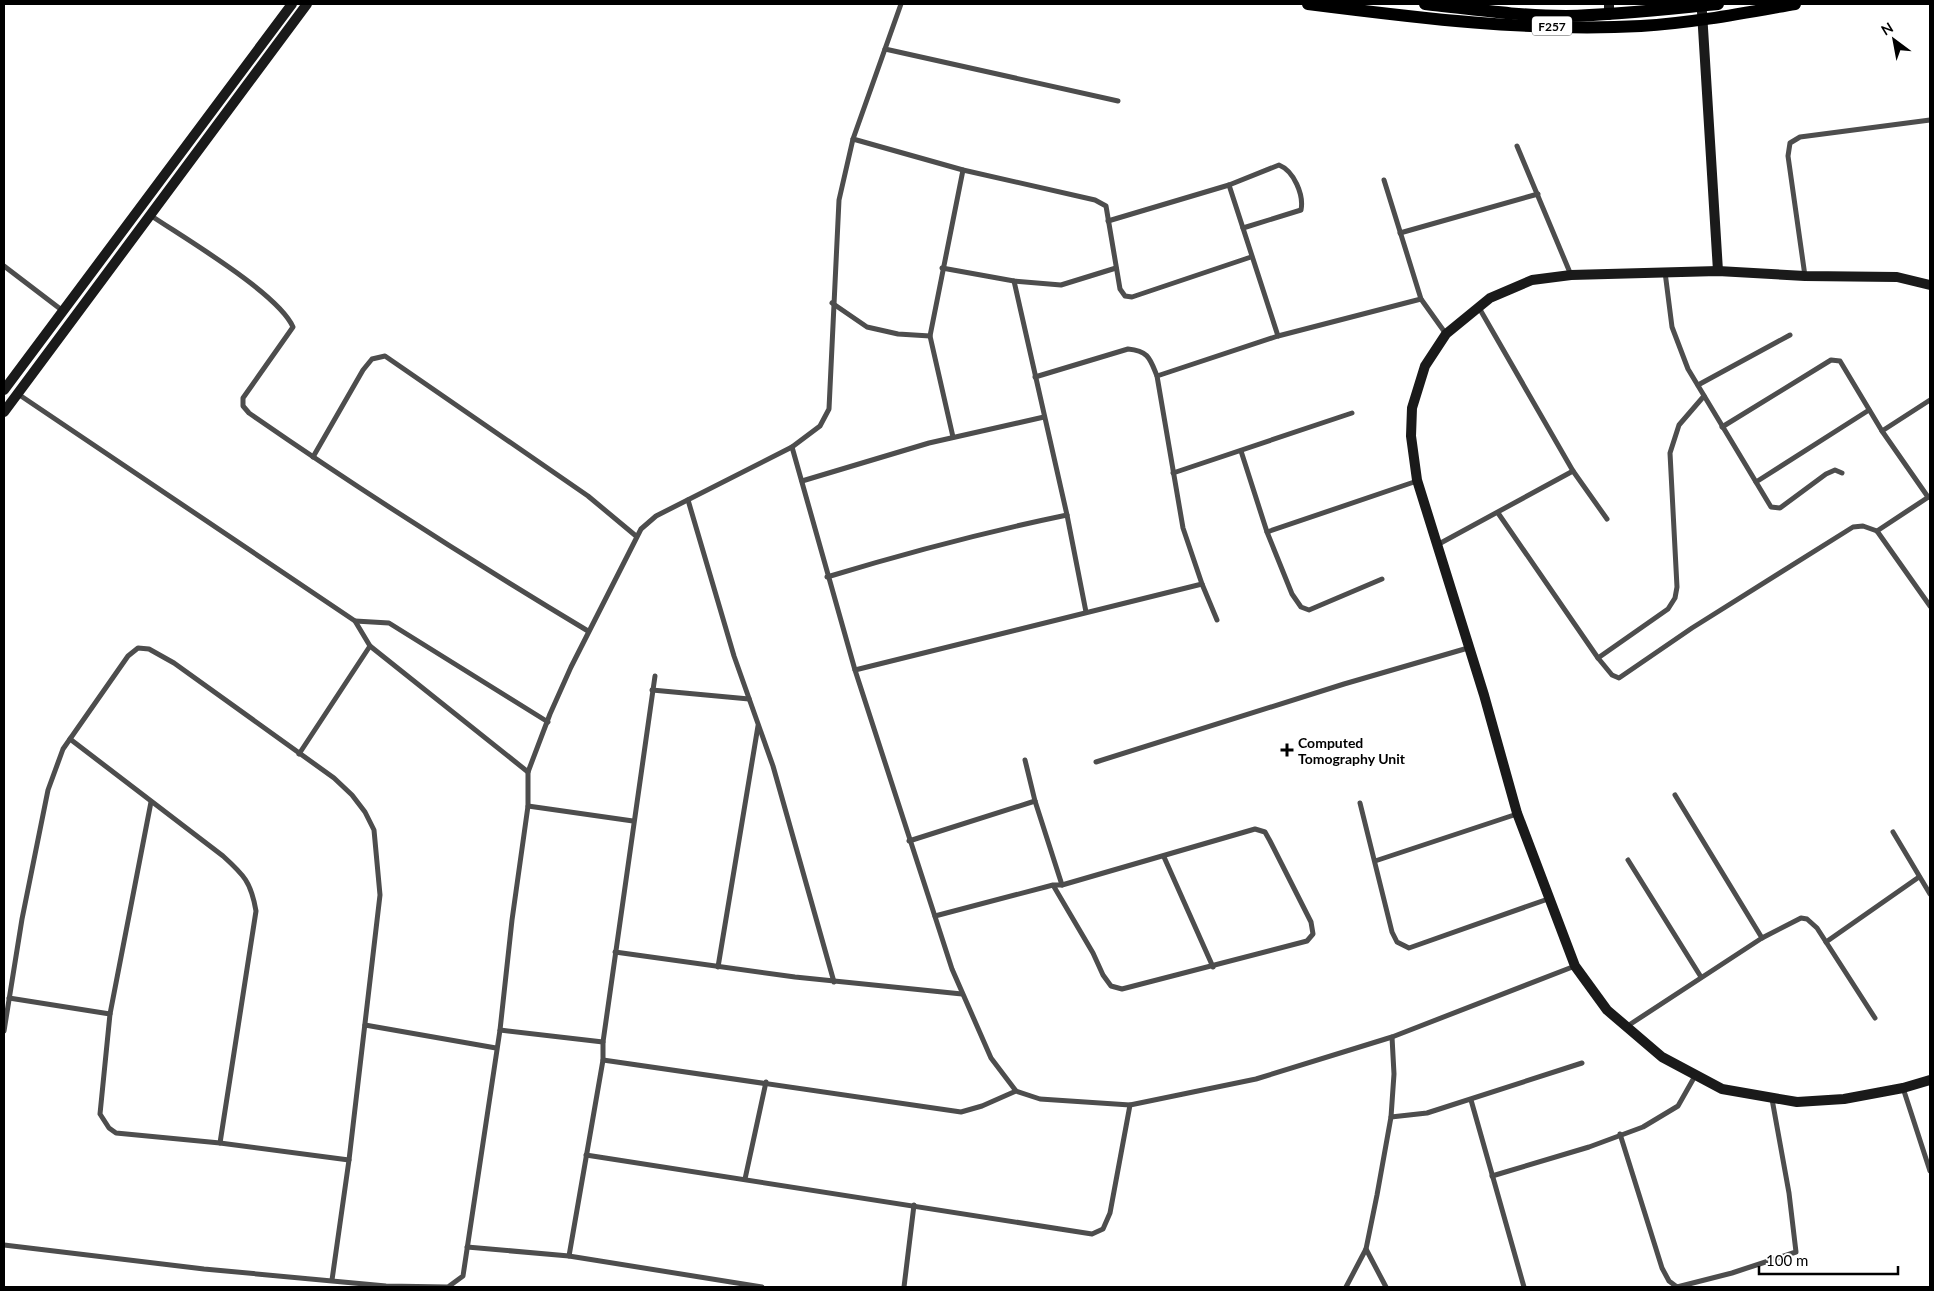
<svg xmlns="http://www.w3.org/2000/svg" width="1934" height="1291" font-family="Lato,sans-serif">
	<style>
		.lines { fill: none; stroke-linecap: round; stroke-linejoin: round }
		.street { stroke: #4d4d4d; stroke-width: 5 }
		.secondary { stroke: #1a1a1a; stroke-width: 10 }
		.primary { stroke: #000; stroke-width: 12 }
		.poi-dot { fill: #000; stroke: #fff; stroke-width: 2 }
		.labels { text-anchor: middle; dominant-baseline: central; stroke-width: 5; stroke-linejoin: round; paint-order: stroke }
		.shield { fill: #fff; stroke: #4c4c4c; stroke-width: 1 }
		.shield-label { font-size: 12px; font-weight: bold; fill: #000 }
		.poi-label { font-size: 14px; font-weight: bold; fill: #000; stroke: #fff; text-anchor: start }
	</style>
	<rect width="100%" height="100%" fill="#fff"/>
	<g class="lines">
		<!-- street -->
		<g class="street">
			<polyline points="885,49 1118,101"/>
			<polyline points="853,139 963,170 1095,200 1106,206 1120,289 1125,296 1132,297 1251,257"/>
			<polyline points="1517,146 1571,275"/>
			<polyline points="1384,180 1421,299 1446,334"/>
			<polyline points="1229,185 1278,336"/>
			<path d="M150 215C184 238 278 293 293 327L243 398V406L249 413C360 490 473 562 588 631"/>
			<path d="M1108 221 1229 185 1279 165C1294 171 1304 195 1301 210L1243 228"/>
			<polyline points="1400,233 1538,194"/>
			<polyline points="4,266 63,311"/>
			<polyline points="942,268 1014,281 1061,285 1116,268"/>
			<polyline points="1665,272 1672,327 1688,369 1771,507 1780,508 1826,474 1835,470 1842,473"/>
			<polyline points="1805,276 1788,156 1790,143 1800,137 1930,120"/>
			<polyline points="1014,281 1067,515 1086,612"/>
			<polyline points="832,303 867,327 898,334 930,336"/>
			<polyline points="1478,306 1573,471 1607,519"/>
			<polyline points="1157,376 1278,336 1421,299"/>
			<path d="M1035 377 1128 349C1149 351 1150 359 1157 376L1183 528 1202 584 1217 620"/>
			<polyline points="1698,385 1790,335"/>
			<polyline points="18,394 355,621 370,646 528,772"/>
			<polyline points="1722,427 1831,360 1840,361 1882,431 1928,497"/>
			<polyline points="1882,431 1930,400"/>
			<polyline points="953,437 930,336 963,170"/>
			<polyline points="792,447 855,670 952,969 991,1058 1016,1091 1040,1099 1130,1105 1256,1079 1392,1037 1575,966"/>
			<polyline points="1241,451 1267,532 1292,594 1301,607 1309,610 1382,579"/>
			<polyline points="313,457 363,370 372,359 385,356 588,496 636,536"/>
			<polyline points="1173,473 1352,413"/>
			<polyline points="802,481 929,443 1044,417"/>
			<polyline points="1756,482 1869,410"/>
			<polyline points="688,500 734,656 773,766 834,982"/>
			<polyline points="1498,513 1598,658 1612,675 1619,678 1692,628 1853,527 1863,526 1877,531 1930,606"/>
			<polyline points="1877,531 1930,496"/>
			<polyline points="1267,532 1417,481"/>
			<polyline points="1437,545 1573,471"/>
			<path d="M827 577C906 553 985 532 1067 515"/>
			<polyline points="355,621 389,623 548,722"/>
			<polyline points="1598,658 1668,609 1675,598 1677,587 1670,453 1679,425 1704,396"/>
			<polyline points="855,670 1202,584"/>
			<polyline points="652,690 749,699"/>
			<path d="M70 739 223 856C244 875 251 882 256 911L220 1143"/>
			<polyline points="299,754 370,646"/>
			<polyline points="1025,760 1035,801 1062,885"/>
			<polyline points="1096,762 1344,684 1468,648"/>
			<polyline points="1675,795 1762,938"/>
			<polyline points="151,802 110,1014 100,1114 109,1128 116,1133 220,1143 349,1160"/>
			<polyline points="1360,803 1392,932 1397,942 1409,948 1548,899"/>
			<polyline points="528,806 633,821"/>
			<polyline points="1893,832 1930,894"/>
			<polyline points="909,841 1035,801"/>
			<polyline points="1164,857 1213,967"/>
			<polyline points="1628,860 1701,977"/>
			<polyline points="1375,861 1517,814"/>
			<polyline points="935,916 1053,885 1062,885 1255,829 1265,832 1270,841 1311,922 1313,934 1307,941 1122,989 1111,986 1103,975 1093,953 1053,885"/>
			<polyline points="1826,942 1919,877"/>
			<polyline points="615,952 795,977 962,994"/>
			<polyline points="718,967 758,726"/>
			<polyline points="9,998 110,1014"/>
			<polyline points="365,1025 496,1048"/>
			<polyline points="1626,1027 1762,938 1801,918 1807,919 1817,928 1875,1018"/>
			<polyline points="500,1030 603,1042"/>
			<polyline points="4,1031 22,919 48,790 63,749 128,656 138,648 149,649 174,663 334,778 352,795 365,812 374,830 380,895 349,1160 332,1280"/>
			<polyline points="603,1060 961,1112 982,1106 1016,1091"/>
			<polyline points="1903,1088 1930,1171"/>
			<polyline points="1471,1100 1524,1287"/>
			<polyline points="1391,1117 1427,1113 1582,1063"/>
			<polyline points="1620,1134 1662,1268 1669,1281 1677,1287 1732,1273 1796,1252 1789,1193 1772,1099"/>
			<polyline points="586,1155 1092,1234 1103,1229 1110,1213 1130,1105"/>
			<polyline points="1492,1176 1589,1147 1643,1127 1678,1106 1695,1076"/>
			<polyline points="745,1179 766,1082"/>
			<polyline points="4,1245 204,1269 386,1286 448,1287 463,1276 500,1030 512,920 528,806 528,772 550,714 571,667 641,529 656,516 792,447 820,426 829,409 839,200 853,139 901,4"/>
			<polyline points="467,1247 569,1256 762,1287"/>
			<polyline points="1366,1249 1386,1287"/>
			<polyline points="569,1256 603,1060 603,1042 655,676"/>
			<polyline points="904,1287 914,1205"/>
			<polyline points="1346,1287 1366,1249 1377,1195 1391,1117 1394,1074 1392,1037"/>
		</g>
		<!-- secondary -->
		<g class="secondary">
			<polyline points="1702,12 1718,271"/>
			<polyline points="1609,15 1609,4"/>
			<polyline points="1930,285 1897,277 1805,276 1718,271 1571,275 1532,280 1490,298 1446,334 1425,366 1412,408 1411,436 1417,480 1484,695 1517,813 1575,966 1607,1010 1662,1057 1722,1089 1797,1102 1844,1099 1903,1088 1930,1080"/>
			<polyline points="4,390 292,4"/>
			<polyline points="4,412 307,4"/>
		</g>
		<!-- primary -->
		<g class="primary">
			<path d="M1308 4C1418 18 1530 32 1641 26 1693 23 1744 13 1795 4"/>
			<path d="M1425 4C1472 9 1519 16 1566 16 1617 15 1667 9 1718 4"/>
		</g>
	</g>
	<!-- markers -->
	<path class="poi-dot" d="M1284.5 742.5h5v5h5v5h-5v5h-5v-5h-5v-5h5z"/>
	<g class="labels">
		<!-- shield labels -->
		<rect class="shield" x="1532" y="16.5" width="40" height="19" rx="4"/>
		<g class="shield-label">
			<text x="1552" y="26">F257</text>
		</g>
		<!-- poi labels -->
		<g class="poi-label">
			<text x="1298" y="742">Computed<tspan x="1298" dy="16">Tomography Unit</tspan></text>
		</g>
	</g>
	<!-- border -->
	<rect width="1934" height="1291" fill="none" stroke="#000000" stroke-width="10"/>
	<!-- north arrow -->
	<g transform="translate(1894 40) rotate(328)" stroke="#ffffff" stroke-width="4" paint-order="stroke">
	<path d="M0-4L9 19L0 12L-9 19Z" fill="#000000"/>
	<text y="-8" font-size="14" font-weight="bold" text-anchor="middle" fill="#000000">N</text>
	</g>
	<!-- scale -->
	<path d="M1759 1266v8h139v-8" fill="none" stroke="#000000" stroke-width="2.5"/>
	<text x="1766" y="1266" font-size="15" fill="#000000" stroke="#ffffff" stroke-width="4" paint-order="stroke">100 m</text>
</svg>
